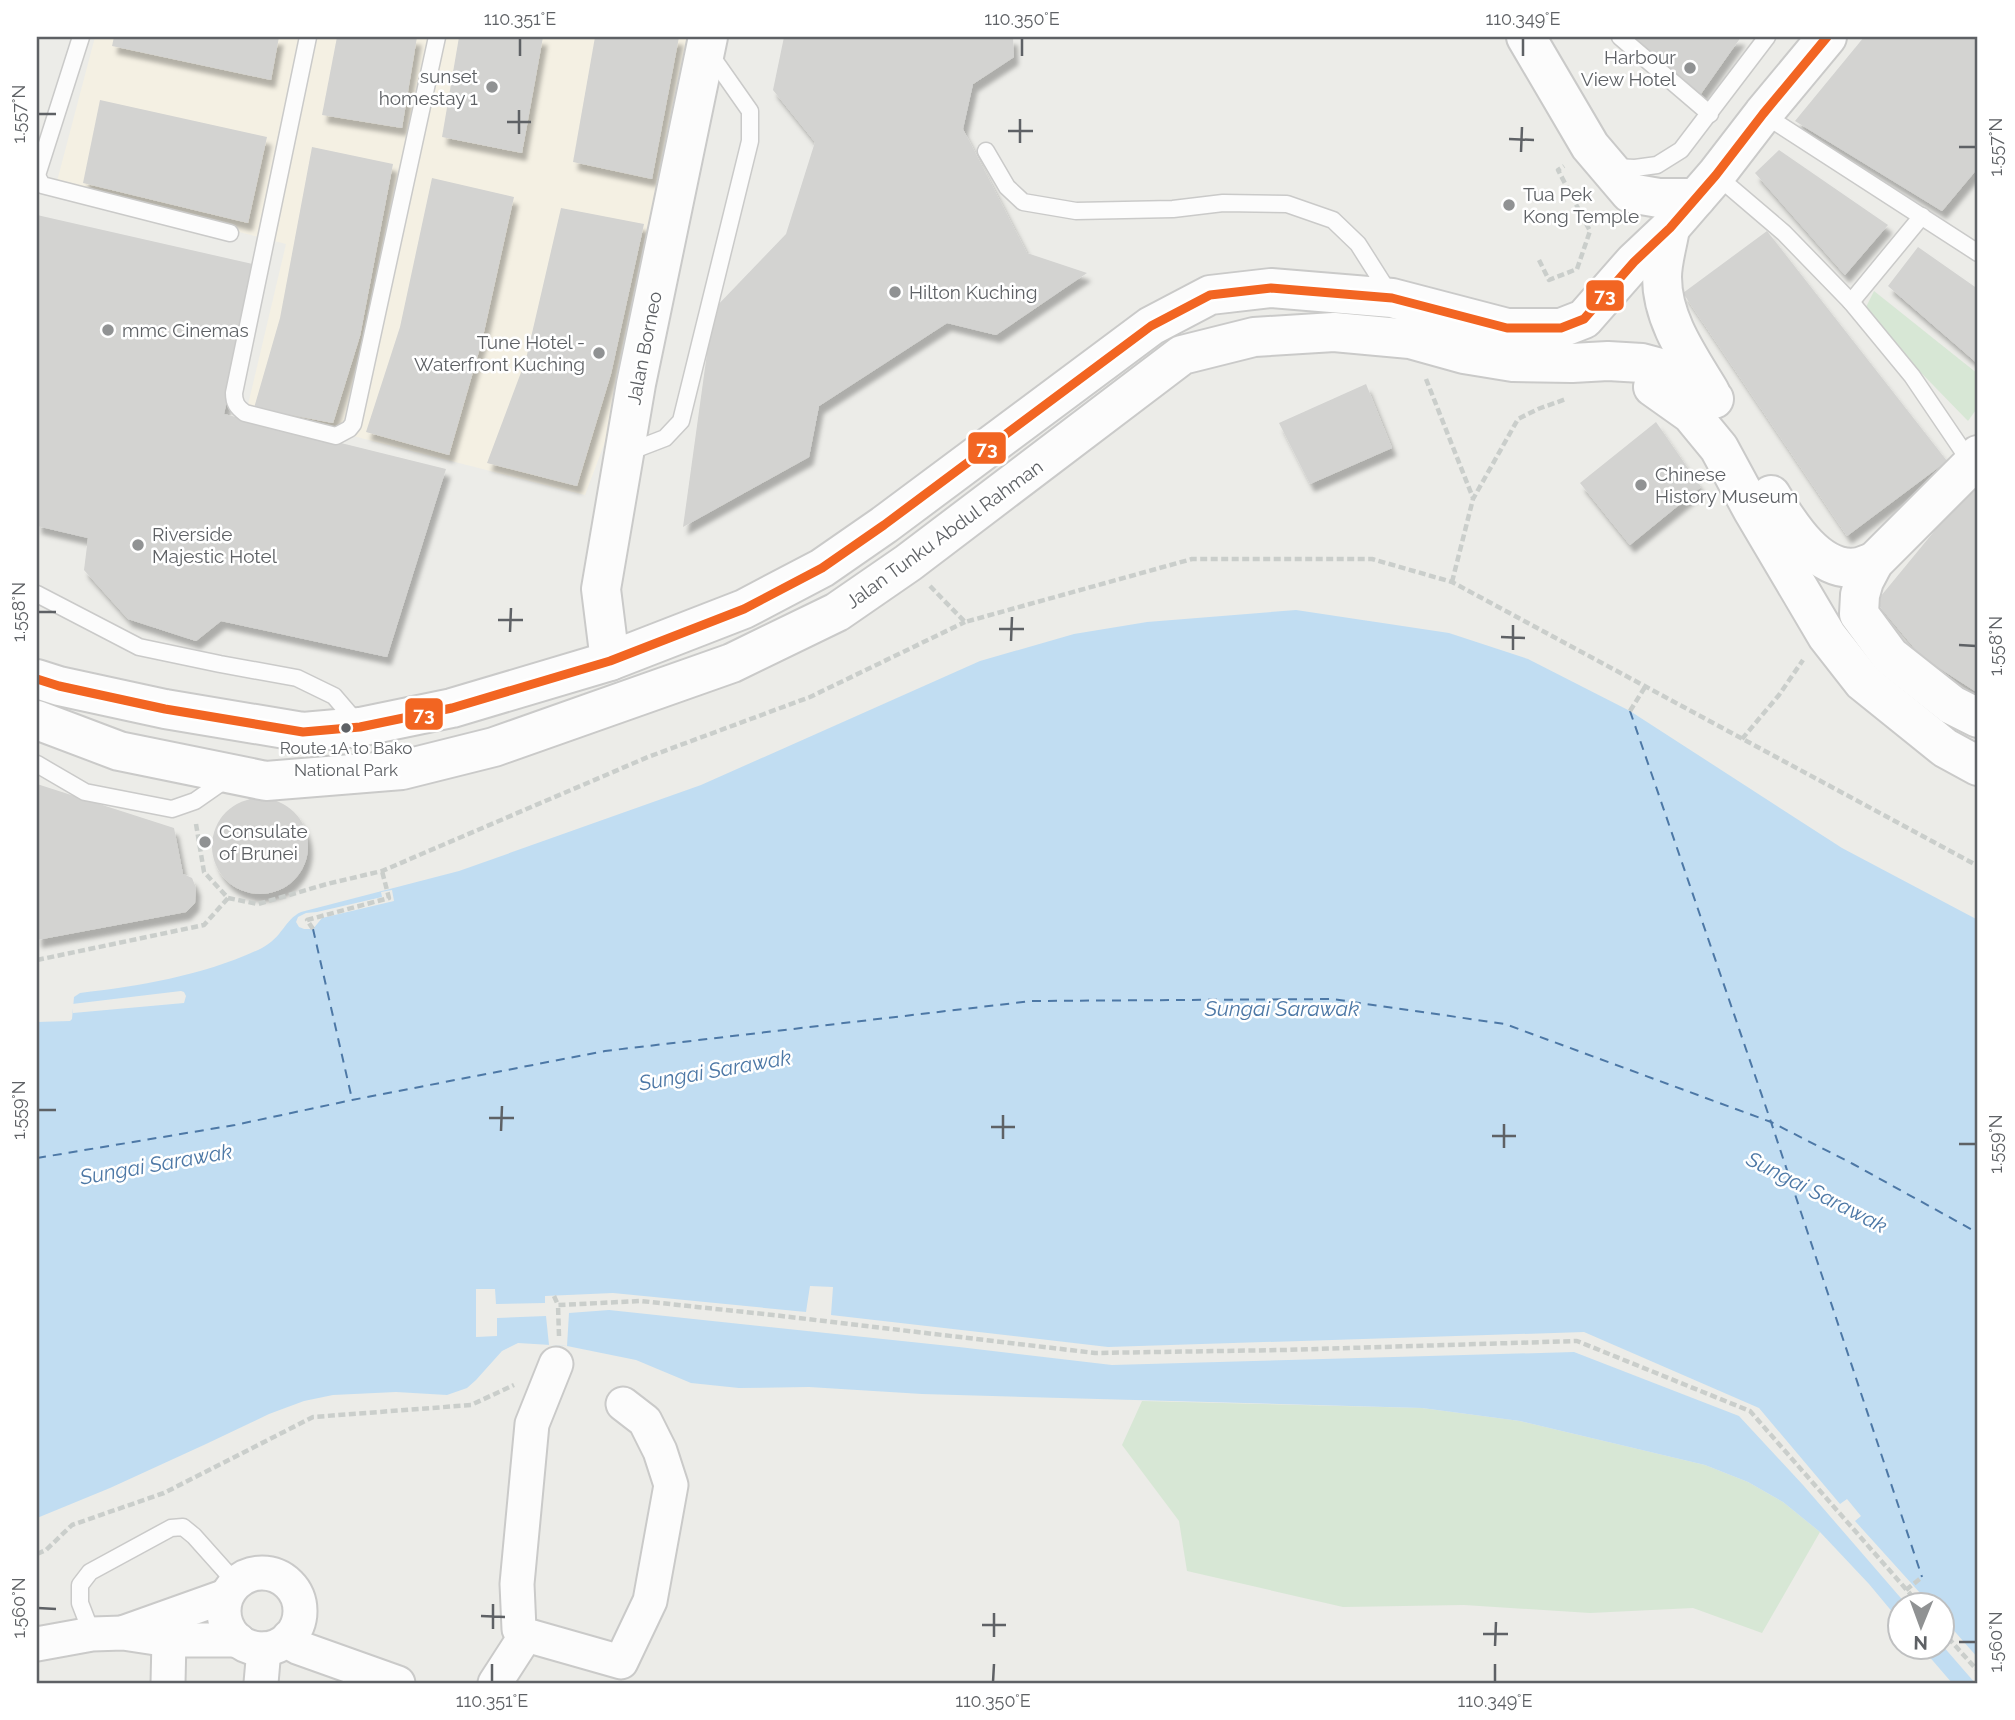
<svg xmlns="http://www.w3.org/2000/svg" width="2015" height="1720" font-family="Raleway,sans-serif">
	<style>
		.commercial { fill: #f4f0e3 }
		.green { fill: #d7e7d5 }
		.water { fill: #c1ddf2 }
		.pier { fill: #ecece8 }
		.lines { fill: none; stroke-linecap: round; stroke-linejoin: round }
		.ferry { stroke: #4d78a6; stroke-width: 2; stroke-dasharray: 9 7; stroke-linecap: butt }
		.building { fill: #d3d3d1; filter: url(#shadow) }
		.service-casing { stroke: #cacac9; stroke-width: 19 }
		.minor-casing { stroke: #cacac9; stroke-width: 37 }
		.tertiary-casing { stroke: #cacac9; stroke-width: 42 }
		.secondary-casing { stroke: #cacac9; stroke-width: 42 }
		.path { stroke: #cacecb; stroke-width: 4.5; stroke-dasharray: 7 3.5; stroke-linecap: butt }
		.service { stroke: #fcfcfc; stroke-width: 16 }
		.minor { stroke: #fcfcfc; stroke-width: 33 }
		.tertiary { stroke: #fcfcfc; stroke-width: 38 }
		.secondary { stroke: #fcfcfc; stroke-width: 38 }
		.bus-1-casing { stroke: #fff; stroke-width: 14 }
		.bus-1 { stroke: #f26522; stroke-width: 9 }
		.ticks { fill: none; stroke: #5e6165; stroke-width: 2.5 }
		.poi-dot { fill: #909293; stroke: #fff; stroke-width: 2.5 }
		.bus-dot { fill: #5e6165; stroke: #fff; stroke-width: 2.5 }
		.labels { text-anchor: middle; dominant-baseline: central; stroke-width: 5; stroke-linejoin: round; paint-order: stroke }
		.bus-label { font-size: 17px; fill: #5e6165; stroke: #fff }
		.poi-label { font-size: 19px; fill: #5e6165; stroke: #fff; text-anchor: start }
		.street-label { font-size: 19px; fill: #5e6165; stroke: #fff }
		.water-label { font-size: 21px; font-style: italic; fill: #4d78a6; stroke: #fff }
		.line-badge { stroke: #fff; stroke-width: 2.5 }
		.badge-label { font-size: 19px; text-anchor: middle; font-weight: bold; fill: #fff }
		.neatline { fill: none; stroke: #5e6165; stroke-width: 2.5 }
		.ticks-label { font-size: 18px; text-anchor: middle; fill: #5e6165 }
	</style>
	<defs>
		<filter id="shadow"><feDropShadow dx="4.5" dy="8" stdDeviation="2" flood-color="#0004"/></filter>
	</defs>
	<rect width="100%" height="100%" fill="#ecece8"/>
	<!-- commercial -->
	<polygon class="commercial" points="95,37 697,37 631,373 585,495 247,409 286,244 56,185"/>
	<!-- green -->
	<g class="green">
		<polygon points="1874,291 1978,374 1978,407 1968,421 1863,313"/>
		<polygon points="1142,1401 1422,1408 1520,1421 1705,1465 1748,1482 1783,1502 1820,1532 1762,1633 1693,1608 1590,1613 1464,1605 1343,1607 1187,1571 1179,1521 1122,1445"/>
	</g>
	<!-- water -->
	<path class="water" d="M1296 610 1449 633 1528 659 1630 711 1842 848 1978 920V1683H1952L1921 1647 1941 1646V1604H1899V1620L1869 1584 1820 1532 1783 1502 1748 1482 1705 1465 1520 1421 1422 1408 922 1394 809 1387 739 1388 691 1383 636 1360 567 1346 518 1343 502 1351 476 1380 467 1388 447 1395 396 1392 333 1395 304 1401 269 1414 206 1444 110 1488 37 1518V1022L70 1021 72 1019 74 997 80 993C141 986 206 975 262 948 283 937 284 920 301 912L459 871 701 785 980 661 1074 634 1147 622Z"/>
	<!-- pier -->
	<g class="pier">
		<polygon points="392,890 394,901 322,918 313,929 304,929 299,927 296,922 298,917 306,913 317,912 382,897 381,892"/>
		<polygon points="181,991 184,992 186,996 184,1003 73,1013 72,1004"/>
		<polygon points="810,1286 833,1287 831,1315 1108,1347 1584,1332 1759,1408 1840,1504 1847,1499 1861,1516 1855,1521 1930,1604 1906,1604 1803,1485 1739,1416 1574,1352 1112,1365 959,1347 609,1310 569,1313 567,1346 549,1345 546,1316 497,1318 497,1336 476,1337 476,1289 495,1289 496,1304 545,1303 545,1296 613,1293 806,1312"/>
		<polygon points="1942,1617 1978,1658 1978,1683 1975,1683 1942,1645"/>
	</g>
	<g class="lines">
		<!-- ferry -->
		<g class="ferry">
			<polyline points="1630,711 1771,1122 1922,1577"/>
			<polyline points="313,929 352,1099"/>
			<polyline points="37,1158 235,1125 352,1100 605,1051 1032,1001 1332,999 1505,1024 1771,1122 1853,1164 1978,1233"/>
		</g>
	</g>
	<!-- building -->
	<g class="building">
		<polygon points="114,37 279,37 271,80 112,46"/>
		<polygon points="337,37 417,37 402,128 322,115"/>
		<polygon points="459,37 543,37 522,153 442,137"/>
		<polygon points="595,37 679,37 652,179 573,162"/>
		<polygon points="784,37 1013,37 1014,57 973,84 963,129 1027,253 1087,273 996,335 947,323 819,406 809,457 683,527 713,310 786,234 815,142 773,90"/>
		<polygon points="1624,37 1741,37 1698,98"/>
		<polygon points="1864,37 1978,37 1978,168 1942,211 1795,121"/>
		<polygon points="100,100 267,137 248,223 83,183"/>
		<polygon points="312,147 393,164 360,336 333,423 254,408 280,318"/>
		<polygon points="1779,150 1888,225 1845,275 1755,173"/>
		<polygon points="432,178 514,197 482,341 449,455 366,432 400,327"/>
		<polygon points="561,208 644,224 611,374 577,486 487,463 526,359"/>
		<polygon points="37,215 257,265 224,414 446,469 387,657 221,621 196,641 128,619 84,570 88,538 37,526"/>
		<polygon points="1767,231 1947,461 1847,536 1683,293"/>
		<polygon points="1918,247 1978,289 1978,364 1888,286"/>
		<polygon points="1366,384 1392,448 1310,484 1279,423"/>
		<polygon points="1656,422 1701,487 1630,545 1580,483"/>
		<polygon points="1978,478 1978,693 1922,657 1876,602"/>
		<polygon points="37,784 174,828 183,874 192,878 196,888 195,903 186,912 37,940"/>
		<circle cx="260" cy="846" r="48"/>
	</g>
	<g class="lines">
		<defs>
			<g id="service">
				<path d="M308 37 234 393C234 403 237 407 245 413L336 436 349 429 353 424 437 37"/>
				<polyline points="1620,37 1710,114"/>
				<polyline points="1763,114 1978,253"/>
				<polyline points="986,151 1007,187 1023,202 1076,211 1173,209 1223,203 1287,204 1333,220 1358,244 1391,296"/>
				<polyline points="1613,167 1635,168 1657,165 1681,150 1767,37"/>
				<polyline points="37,175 81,37"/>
				<polyline points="1716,175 1784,233 1851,302 1912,376 1971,463"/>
				<polyline points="37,176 42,185 230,233"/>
				<polyline points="1851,302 1922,216"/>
				<polyline points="626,453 665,438 681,421 750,141 750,111 710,54"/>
				<polyline points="37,594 139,647 220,664 297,678 334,696 358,724"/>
				<polyline points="37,764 85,792 172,809 195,801 228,778"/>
				<polyline points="92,1634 80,1603 80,1585 90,1572 171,1528 183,1527 194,1536 236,1583"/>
			</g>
			<g id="minor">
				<polyline points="556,1364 532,1424 517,1584 519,1629 526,1635 621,1662 650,1601 671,1485 660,1451 645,1421 623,1404"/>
				<circle cx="262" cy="1611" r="38"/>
				<polyline points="125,1632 226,1596"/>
				<polyline points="289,1637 297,1647 398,1683"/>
				<polyline points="37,1644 92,1634 123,1633 169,1640 238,1640"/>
				<polyline points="168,1683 169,1640"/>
				<polyline points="261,1683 264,1649"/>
				<polyline points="495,1683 526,1635"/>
			</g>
			<polyline id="tertiary" points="610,661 601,589 636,384 708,37"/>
			<g id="secondary">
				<polyline points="1526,37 1590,146 1630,193 1659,198 1696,198"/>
				<path d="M1670 228C1668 243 1662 261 1662 277 1662 320 1689 357 1710 392"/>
				<polyline points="1653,387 1691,414 1719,448 1752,509 1827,636 1863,682 1945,748 1978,766"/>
				<polyline points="1978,455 1972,464 1874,562 1864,581 1860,595 1859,614 1890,656 1952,705 1978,718"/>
				<path d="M1771 495C1788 523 1819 575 1859 567 1864 566 1869 563 1874 562"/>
				<polyline points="37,679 59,686 165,709 303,732 360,727 452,708 610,661 744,609 822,568 884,525 1151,326 1210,295 1271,288 1392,298 1507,328 1561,328 1584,319 1634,262 1670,228 1716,175 1763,114 1827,37"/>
				<polyline points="37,720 119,751 266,781 402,770 494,747 732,663 837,612 908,563 1182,355 1254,337 1334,332 1410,339 1464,354 1513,362 1572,363 1608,361 1642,363 1657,367 1688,380 1714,399"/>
			</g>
		</defs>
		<!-- service casing -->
		<use href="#service" class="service-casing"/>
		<!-- minor casing -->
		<use href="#minor" class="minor-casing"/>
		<!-- tertiary casing -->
		<use href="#tertiary" class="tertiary-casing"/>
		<!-- secondary casing -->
		<use href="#secondary" class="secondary-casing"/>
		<!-- path -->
		<g class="path">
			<polyline points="1539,260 1549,280 1577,269 1590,231 1558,170 1564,166"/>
			<polyline points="1426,379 1473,498"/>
			<polyline points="1452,582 1473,499 1518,419 1538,409 1566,399"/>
			<polyline points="930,586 965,622 1192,559 1372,559 1452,582 1978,866"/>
			<polyline points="1630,711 1645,687"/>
			<polyline points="1742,739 1779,695 1803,660"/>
			<polyline points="196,824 204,872 228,898 258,904 327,884 382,871 648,757 810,697 965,622"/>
			<polyline points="313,929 307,920 389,898 382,871"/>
			<polyline points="37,960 204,925 228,898"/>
			<polyline points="554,1296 558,1305"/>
			<polyline points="559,1336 558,1305 641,1301 773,1315 1095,1353 1284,1350 1577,1341 1750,1411 1919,1604"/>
			<polyline points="37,1554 46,1550 72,1525 164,1493 313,1417 471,1405 514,1385"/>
			<polyline points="1906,1590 1922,1577"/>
			<polyline points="1941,1630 1978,1671"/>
		</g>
		<!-- service -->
		<use href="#service" class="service"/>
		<!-- minor -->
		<use href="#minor" class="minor"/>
		<!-- tertiary -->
		<use href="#tertiary" class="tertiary"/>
		<!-- secondary -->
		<use href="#secondary" class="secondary"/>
		<defs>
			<polyline id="bus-1" points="37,679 59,686 165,709 303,732 360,727 452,708 610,661 744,609 822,568 884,525 1151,326 1210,295 1271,288 1392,298 1507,328 1561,328 1584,319 1634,262 1670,228 1716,175 1763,114 1827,37"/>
		</defs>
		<!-- bus-1 casing -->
		<use href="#bus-1" class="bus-1-casing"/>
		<!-- bus-1 -->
		<use href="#bus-1" class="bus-1"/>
	</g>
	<!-- ticks -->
	<path class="ticks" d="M520 56V38M1022 56V38M1523 56V38M38 114H56M507 122H531M1008 131H1033M519 134V110M1509 139 1534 140M1020 143V119M1959 147H1976M1521 152 1522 127M38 612H56M498 620H523M999 629H1024M510 632 511 608M1501 637 1525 638M1011 641 1012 617M1959 645 1976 646M1513 650V625M38 1110H56M489 1118H514M991 1127H1015M501 1131 502 1106M1492 1136H1516M1003 1139V1115M1959 1144H1976M1504 1148V1124M38 1608 56 1609M481 1616 505 1617M982 1625H1006M493 1629V1604M1483 1634H1508M994 1637V1613M1959 1642H1976M1495 1646 1496 1622M492 1682V1664M993 1682 994 1664M1495 1682V1664"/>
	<!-- markers -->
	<g class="poi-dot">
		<circle cx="1690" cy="68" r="7"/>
		<circle cx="492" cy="87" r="7"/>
		<circle cx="1509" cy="205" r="7"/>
		<circle cx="895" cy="292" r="7"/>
		<circle cx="108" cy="330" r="7"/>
		<circle cx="599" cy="353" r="7"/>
		<circle cx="1641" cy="485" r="7"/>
		<circle cx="138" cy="545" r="7"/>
		<circle cx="205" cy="842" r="7"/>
	</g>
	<circle class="bus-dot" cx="346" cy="728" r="6"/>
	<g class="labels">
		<!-- bus labels -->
		<g class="bus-label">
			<text x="346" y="748">Route 1A to Bako<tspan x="346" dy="22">National Park</tspan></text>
		</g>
		<!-- poi labels -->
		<g class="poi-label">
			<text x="1676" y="57" text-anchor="end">Harbour<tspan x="1676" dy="22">View Hotel</tspan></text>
			<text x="478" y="76" text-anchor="end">sunset<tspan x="478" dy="22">homestay 1</tspan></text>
			<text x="1523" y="194">Tua Pek<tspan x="1523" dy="22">Kong Temple</tspan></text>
			<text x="909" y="292">Hilton Kuching</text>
			<text x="122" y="330">mmc Cinemas</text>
			<text x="585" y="342" text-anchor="end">Tune Hotel -<tspan x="585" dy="22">Waterfront Kuching</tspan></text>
			<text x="1655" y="474">Chinese<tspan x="1655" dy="22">History Museum</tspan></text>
			<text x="152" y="534">Riverside<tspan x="152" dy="22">Majestic Hotel</tspan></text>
			<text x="219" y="831">Consulate<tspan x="219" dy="22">of Brunei</tspan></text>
		</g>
		<!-- street labels -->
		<g class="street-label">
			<text transform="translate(644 348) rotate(-79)">Jalan Borneo</text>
			<text transform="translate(944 534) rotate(-36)">Jalan Tunku Abdul Rahman</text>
		</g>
		<!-- water labels -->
		<g class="water-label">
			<text x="1282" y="1008">Sungai Sarawak</text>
			<text transform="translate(715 1070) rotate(-10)">Sungai Sarawak</text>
			<text transform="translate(156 1164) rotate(-10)">Sungai Sarawak</text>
			<text transform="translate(1817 1192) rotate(27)">Sungai Sarawak</text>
		</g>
	</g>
	<g class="line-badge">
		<rect x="1585" y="279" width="40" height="33" rx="7" fill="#f26522"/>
		<rect x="967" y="431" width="40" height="34" rx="7" fill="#f26522"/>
		<rect x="404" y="697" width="40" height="34" rx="7" fill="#f26522"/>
	</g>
	<g class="badge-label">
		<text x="1605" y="302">73</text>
		<text x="987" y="455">73</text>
		<text x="424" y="721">73</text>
	</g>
	<!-- border -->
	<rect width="2015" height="1720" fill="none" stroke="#ffffff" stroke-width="77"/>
	<!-- north arrow -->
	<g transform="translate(1921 1626) rotate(181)"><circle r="33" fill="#ffffff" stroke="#bfc0c1" stroke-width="2"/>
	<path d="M0-5L12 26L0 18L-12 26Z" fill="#909293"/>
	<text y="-10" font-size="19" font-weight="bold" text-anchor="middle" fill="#5e6165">N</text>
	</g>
	<rect x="38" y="38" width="1938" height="1644" class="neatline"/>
	<g class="ticks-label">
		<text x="520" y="25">110.351°E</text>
		<text x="1022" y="25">110.350°E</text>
		<text x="1523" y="25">110.349°E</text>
		<text transform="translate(19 114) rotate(-90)" y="6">1.557°N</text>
		<text transform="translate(1996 147) rotate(-90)" y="6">1.557°N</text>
		<text transform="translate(19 612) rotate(-90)" y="6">1.558°N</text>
		<text transform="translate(1996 646) rotate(-90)" y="6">1.558°N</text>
		<text transform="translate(19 1110) rotate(-90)" y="6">1.559°N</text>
		<text transform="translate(1996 1144) rotate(-90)" y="6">1.559°N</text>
		<text transform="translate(19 1608) rotate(-90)" y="6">1.560°N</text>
		<text transform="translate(1996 1642) rotate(-90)" y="6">1.560°N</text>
		<text x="492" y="1707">110.351°E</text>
		<text x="993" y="1707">110.350°E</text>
		<text x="1495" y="1707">110.349°E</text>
	</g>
</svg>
